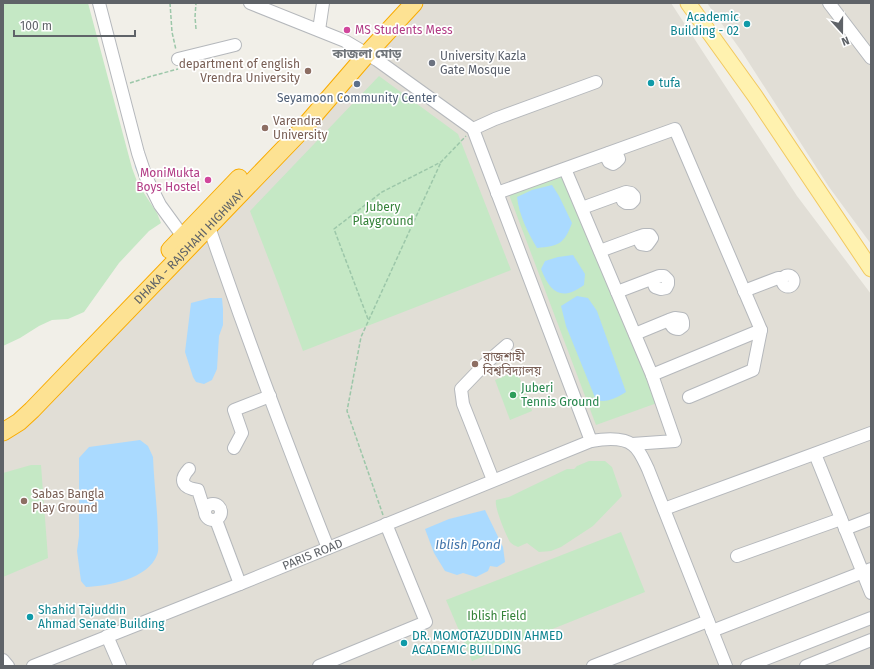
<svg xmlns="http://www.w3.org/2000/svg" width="874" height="669" font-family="'Fira Sans','Noto Sans Bengali',sans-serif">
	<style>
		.education { fill: #e1ded6 }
		.green { fill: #c5e8c5 }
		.water { fill: #aadaff }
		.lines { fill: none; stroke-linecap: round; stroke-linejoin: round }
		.stream { stroke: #aadaff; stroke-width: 2.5 }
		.minor-casing { stroke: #b5b8bc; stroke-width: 14 }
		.major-casing { stroke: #f2c960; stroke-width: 17 }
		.highway-casing { stroke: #f9ab00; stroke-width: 19 }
		.path { stroke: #9cc7a9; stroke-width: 1.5; stroke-dasharray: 4 2; stroke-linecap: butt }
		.minor { stroke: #fff; stroke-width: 12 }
		.major { stroke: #fff2af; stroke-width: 15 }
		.highway { stroke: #fde293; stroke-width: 17 }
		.culture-dot { fill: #0f9aa8; stroke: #fff; stroke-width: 1.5 }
		.hotel-dot { fill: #d1479c; stroke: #fff; stroke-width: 1.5 }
		.worship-dot { fill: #6b7280; stroke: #fff; stroke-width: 1.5 }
		.education-dot { fill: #8d6e63; stroke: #fff; stroke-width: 1.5 }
		.service-dot { fill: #5c6f8a; stroke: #fff; stroke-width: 1.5 }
		.leisure-dot { fill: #2e9e5b; stroke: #fff; stroke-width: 1.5 }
		.labels { text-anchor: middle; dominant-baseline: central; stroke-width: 3.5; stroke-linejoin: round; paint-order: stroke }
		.culture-label { font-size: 12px; fill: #0d838f; stroke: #fff; text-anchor: start }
		.hotel-label { font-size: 12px; fill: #b23c85; stroke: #fff; text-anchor: start }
		.worship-label { font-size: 12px; fill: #5b616d; stroke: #fff; text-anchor: start }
		.education-label { font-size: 12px; fill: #785e54; stroke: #fff; text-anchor: start }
		.service-label { font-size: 12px; fill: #4e5e75; stroke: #fff }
		.park-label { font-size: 12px; fill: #348238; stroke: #fff }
		.street-label { font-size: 12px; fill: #5f6368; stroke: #fff }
		.leisure-label { font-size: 12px; fill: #27864d; stroke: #fff; text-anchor: start }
		.neighbourhood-label { font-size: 13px; font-weight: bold; fill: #70757a; stroke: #fff }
		.water-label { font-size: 13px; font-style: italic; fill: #4174aa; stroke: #fff }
	</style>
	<rect width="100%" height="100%" fill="#f1efe8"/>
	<!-- education -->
	<g class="education">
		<polygon points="420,3 671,3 797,196 871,294 871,666 3,666 3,439"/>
		<polygon points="707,3 871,3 871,244 829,187 742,52"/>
	</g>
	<!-- green -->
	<g class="green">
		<polygon points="3,3 88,3 132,168 138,184 157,213 161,223 149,231 119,263 84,312 68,319 52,320 39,326 20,338 3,346"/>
		<polygon points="379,76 458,134 511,270 303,351 279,286 250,211"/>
		<polygon points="560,172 657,403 596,425 508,192"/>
		<polygon points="517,371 532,411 510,420 495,380"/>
		<path d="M589 461H605L612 467 622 496 593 526 561 547 551 551 539 552 527 543 518 547C515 546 512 544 510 542 506 535 494 507 496 500L509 497 567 469H574L577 466Z"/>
		<polygon points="31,465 41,465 48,558 3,577 3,473"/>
		<polygon points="621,532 645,592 472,661 446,600"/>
	</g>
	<!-- water -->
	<g class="water">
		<path d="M552 185 559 196 572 223C564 244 559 246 537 248 528 233 519 215 517 197L532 190Z"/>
		<path d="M573 255 585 274 584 285C561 302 550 292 541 269L545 261 558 257Z"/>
		<path d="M577 296 588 298 597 311 626 392C616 398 607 403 596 400L566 326 561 306Z"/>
		<polygon points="210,298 222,298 223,309 223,325 219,336 217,369 212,380 204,384 196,382 193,377 185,352 191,303"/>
		<path d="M140 440 148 446 153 457C154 485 158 512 158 540 158 544 159 551 157 555 148 579 108 586 86 587L81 581 77 551 79 536V458L89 447Z"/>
		<polygon points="485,510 503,547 505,562 497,567 490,566 488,571 476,577 463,573 457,575 445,571 434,553 425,529 449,519"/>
	</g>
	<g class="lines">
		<!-- stream -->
		<polyline class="stream" points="136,166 140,176"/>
		<defs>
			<g id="minor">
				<polyline points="99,3 138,153 146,177 160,205 187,242"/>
				<polyline points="250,3 345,41 377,60 473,129 591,441"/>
				<polyline points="829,3 871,58"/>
				<polyline points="319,30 323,3"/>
				<polyline points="178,59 235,45"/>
				<polyline points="473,129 495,119 596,82"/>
				<polyline points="609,153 607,158 609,162 613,164 616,162 619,159 617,154 613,152"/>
				<polyline points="497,193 675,129 761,330 652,375 565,169"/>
				<polyline points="582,208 626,192 631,193 634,196 634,200 631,203 626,203 623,201 621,195"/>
				<path d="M209 227C246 335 286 442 328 548"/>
				<polyline points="600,251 638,237 644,235 650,235 652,238 650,241 647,245 641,244 638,237"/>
				<circle cx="788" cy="281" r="5.5"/>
				<polyline points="744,291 778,278 783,278"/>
				<polyline points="617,292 659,276 664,276 668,280 668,284 666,288 661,289 655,287 652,279"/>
				<path d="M635 334 669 320 675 318 682 319 683 322V326L679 329C673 329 671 326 669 320"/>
				<polyline points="689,397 753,370 761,330"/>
				<polyline points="632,444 675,441 652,375"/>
				<polyline points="234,448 242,433 234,410 270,396"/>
				<polyline points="815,454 871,593"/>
				<path d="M189 469C178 481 183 488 198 490L205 512"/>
				<polyline points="493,480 463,404 461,389 485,364 507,345"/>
				<circle cx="213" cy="512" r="8"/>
				<polyline points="664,509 871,433"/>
				<polyline points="216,520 240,584"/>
				<polyline points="845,529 871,519"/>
				<polyline points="737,556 841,519"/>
				<polyline points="712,631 871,569"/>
				<polyline points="107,636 120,666"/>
				<polyline points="3,660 8,666"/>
				<path id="s1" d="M33 666 240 584 591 441C603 439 623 437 633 445 640 450 644 461 648 469L726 666"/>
				<polyline points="319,666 426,622 386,524"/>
				<polyline points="593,666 708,621"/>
				<polyline points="747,666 871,618"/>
				<polyline points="806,666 871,640"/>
			</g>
			<polyline id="major" points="688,3 755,96 871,269"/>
			<g id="highway">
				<polyline points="170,250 239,178"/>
				<path id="s2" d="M3 432 19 422 32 410 298 134 367 54 414 3"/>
			</g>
		</defs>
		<!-- minor casing -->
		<use href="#minor" class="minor-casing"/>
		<!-- major casing -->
		<use href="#major" class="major-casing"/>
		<!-- highway casing -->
		<use href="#highway" class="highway-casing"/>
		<!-- path -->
		<g class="path">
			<polyline points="170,3 172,32 176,50"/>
			<polyline points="196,29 195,17 196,3"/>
			<polyline points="130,83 152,76 178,69"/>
			<polyline points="368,319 334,229 382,192 441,162 466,136"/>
			<polyline points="383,515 347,411 361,337 441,162"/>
		</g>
		<!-- minor -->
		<use href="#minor" class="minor"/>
		<!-- major -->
		<use href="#major" class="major"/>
		<!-- highway -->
		<use href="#highway" class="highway"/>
	</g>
	<!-- markers -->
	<g class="culture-dot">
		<circle cx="747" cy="24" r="4"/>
		<circle cx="651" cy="83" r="4"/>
		<circle cx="30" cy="617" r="4"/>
		<circle cx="404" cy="643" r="4"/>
	</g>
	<g class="hotel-dot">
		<circle cx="347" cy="30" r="4"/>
		<circle cx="208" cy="180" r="4"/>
	</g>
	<circle class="worship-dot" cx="432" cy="63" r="4"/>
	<g class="education-dot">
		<circle cx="308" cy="71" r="4"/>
		<circle cx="265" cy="128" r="4"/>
		<circle cx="475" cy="364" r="4"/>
		<circle cx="24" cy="501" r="4"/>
	</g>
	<circle class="service-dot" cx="357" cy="84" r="4"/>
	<circle class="leisure-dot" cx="513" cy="395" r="4"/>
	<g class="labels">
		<!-- culture labels -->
		<g class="culture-label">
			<text x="739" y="17" text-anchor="end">Academic<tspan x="739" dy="14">Building - 02</tspan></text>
			<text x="659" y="83">tufa</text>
			<text x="38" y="610">Shahid Tajuddin<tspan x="38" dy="14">Ahmad Senate Building</tspan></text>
			<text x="412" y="636">DR. MOMOTAZUDDIN AHMED<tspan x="412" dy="14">ACADEMIC BUILDING</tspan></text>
		</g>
		<!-- hotel labels -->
		<g class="hotel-label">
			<text x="355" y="30">MS Students Mess</text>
			<text x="200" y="173" text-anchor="end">MoniMukta<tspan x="200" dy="14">Boys Hostel</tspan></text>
		</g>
		<!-- worship labels -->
		<g class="worship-label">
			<text x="440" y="56">University Kazla<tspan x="440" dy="14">Gate Mosque</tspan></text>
		</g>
		<!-- education labels -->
		<g class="education-label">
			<text x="300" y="64" text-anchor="end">department of english<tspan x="300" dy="14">Vrendra University</tspan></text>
			<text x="273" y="121">Varendra<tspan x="273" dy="14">University</tspan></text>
			<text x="483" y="357">রাজশাহী<tspan x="483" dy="14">বিশ্ববিদ্যালয়</tspan></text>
			<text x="32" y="494">Sabas Bangla<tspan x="32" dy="14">Play Ground</tspan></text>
		</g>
		<!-- service labels -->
		<g class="service-label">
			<text x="357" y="98">Seyamoon Community Center</text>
		</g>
		<!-- park labels -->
		<g class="park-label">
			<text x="383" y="207">Jubery<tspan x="383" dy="14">Playground</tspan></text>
			<text x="497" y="616">Iblish Field</text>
		</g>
		<!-- street labels -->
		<g class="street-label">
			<text stroke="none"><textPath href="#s2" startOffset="263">DHAKA - RAJSHAHI HIGHWAY</textPath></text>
			<text stroke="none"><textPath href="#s1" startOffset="301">PARIS ROAD</textPath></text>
		</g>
		<!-- leisure labels -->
		<g class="leisure-label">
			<text x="521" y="388">Juberi<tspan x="521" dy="14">Tennis Ground</tspan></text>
		</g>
		<!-- neighbourhood labels -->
		<g class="neighbourhood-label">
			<text x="367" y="53">কাজলা মোড়</text>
		</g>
		<!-- water labels -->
		<g class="water-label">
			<text x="468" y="544">Iblish Pond</text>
		</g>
	</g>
	<!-- border -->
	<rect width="874" height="669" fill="none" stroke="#5f6368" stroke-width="8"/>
	<!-- north arrow -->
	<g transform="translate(842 32) rotate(159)" stroke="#ffffff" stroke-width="3" paint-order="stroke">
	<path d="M0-3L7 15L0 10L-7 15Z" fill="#5f6368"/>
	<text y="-6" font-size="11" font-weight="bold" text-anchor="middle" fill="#5f6368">N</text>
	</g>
	<!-- scale -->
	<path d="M14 30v6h121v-6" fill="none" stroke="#5f6368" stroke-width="2"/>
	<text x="20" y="30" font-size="12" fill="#5f6368" stroke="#ffffff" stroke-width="3" paint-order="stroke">100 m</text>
</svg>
